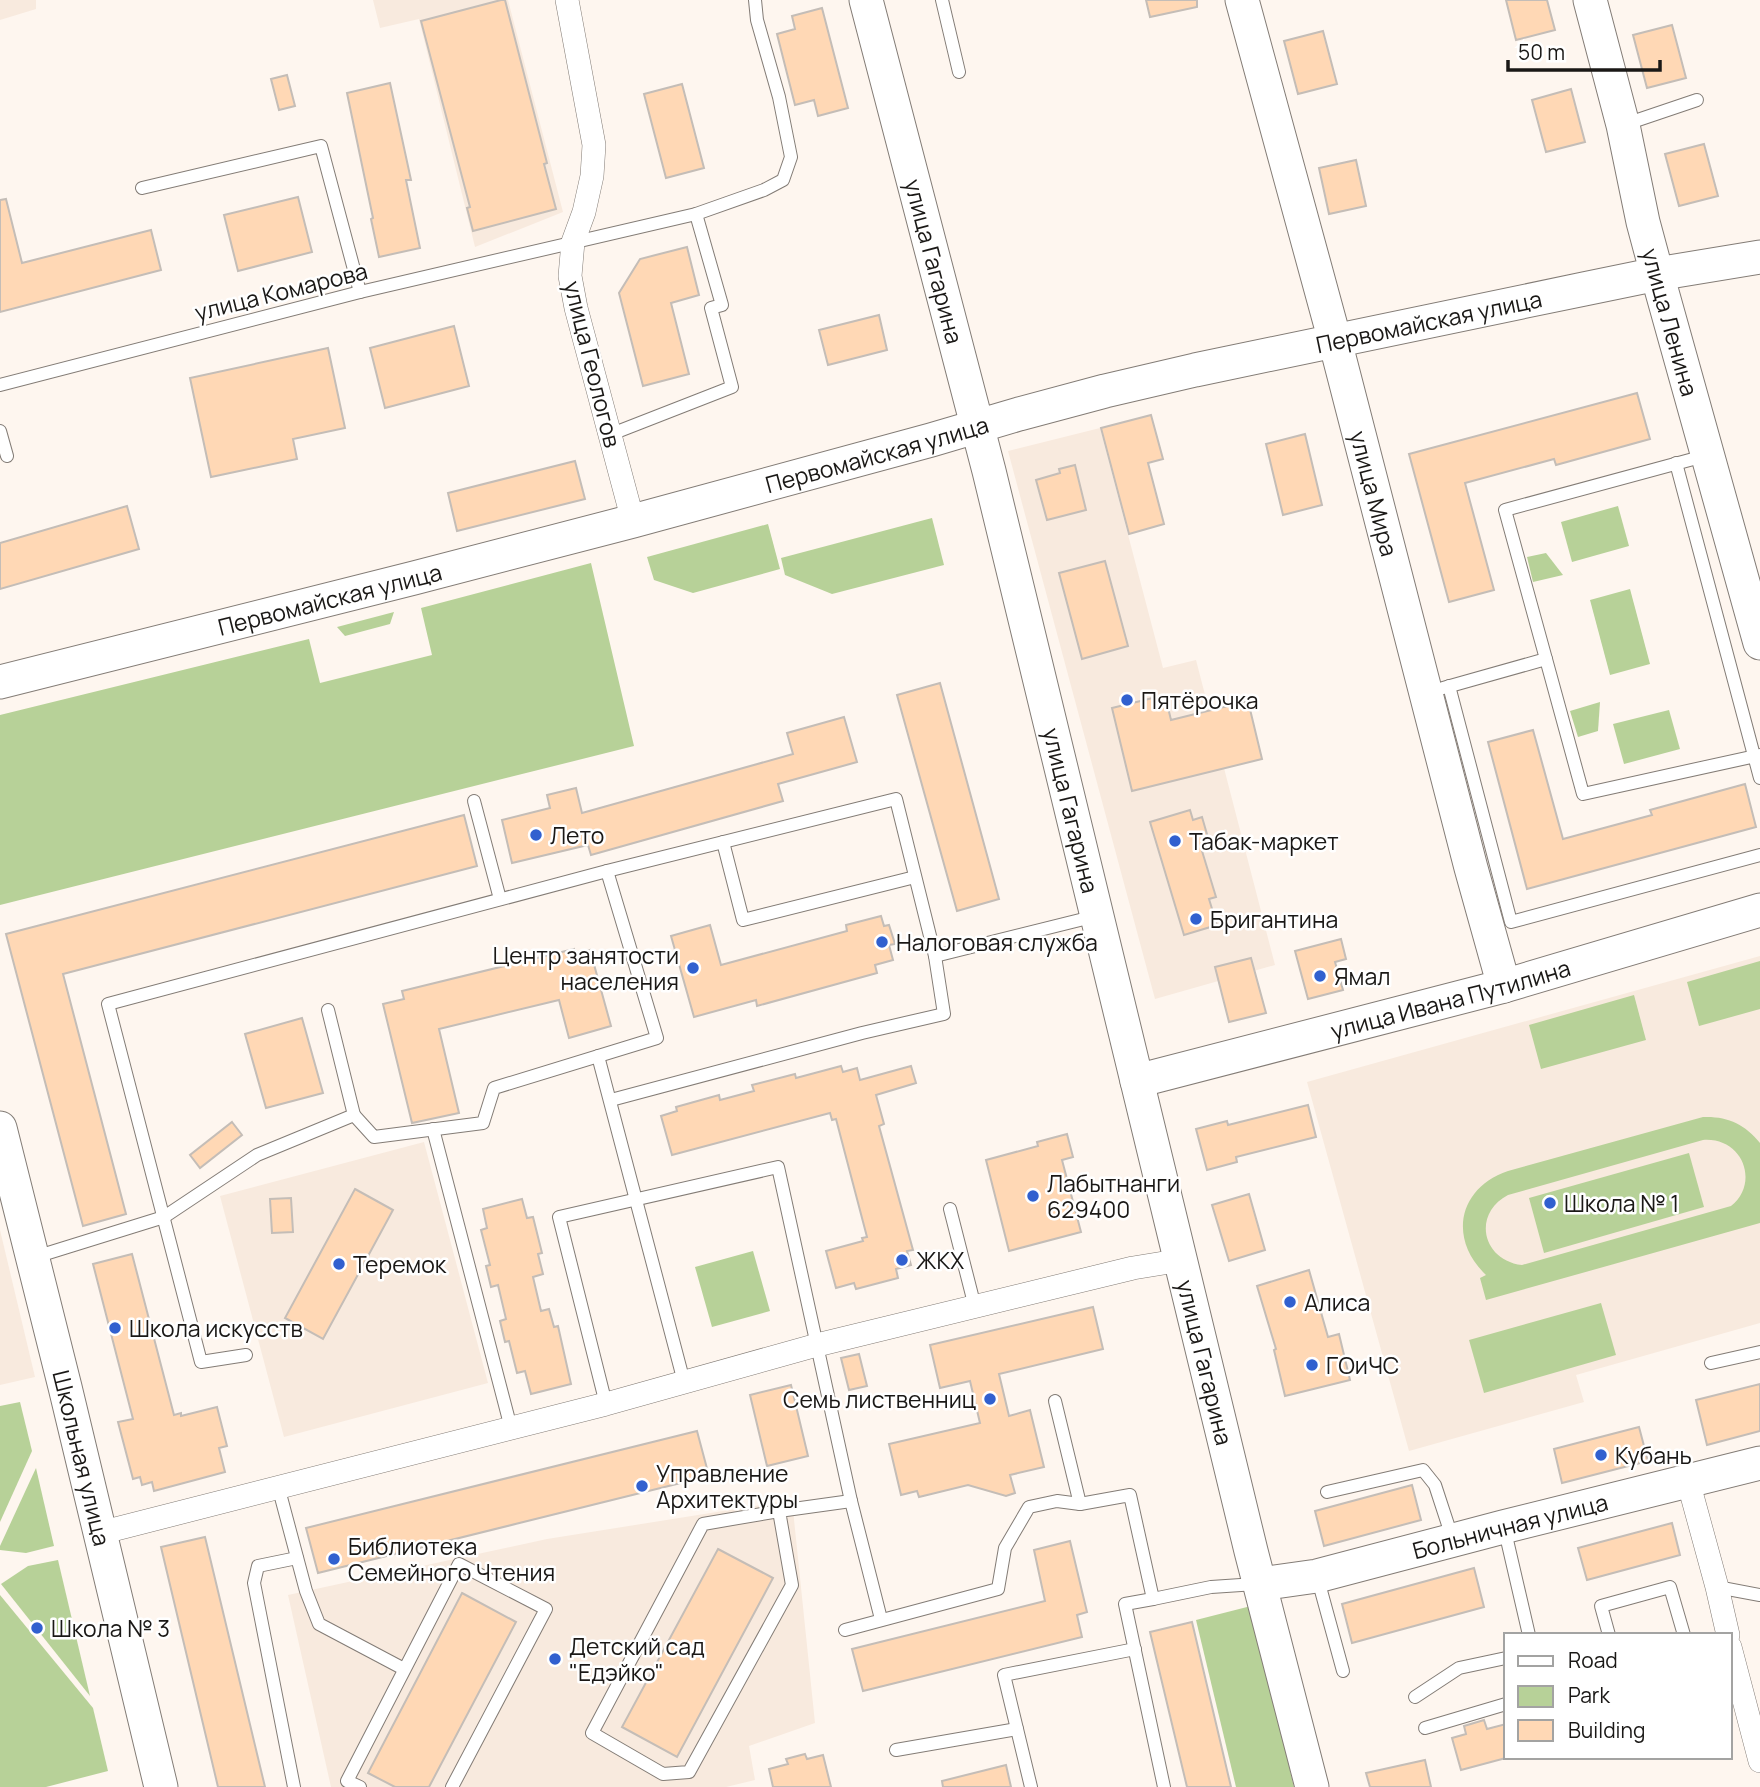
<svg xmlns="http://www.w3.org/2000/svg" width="1760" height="1787" font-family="Manrope,sans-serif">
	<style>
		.built { fill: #f8eade }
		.green { fill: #b7d198; fill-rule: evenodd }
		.building { fill: #ffd8b5; stroke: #c4bdb7; stroke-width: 2 }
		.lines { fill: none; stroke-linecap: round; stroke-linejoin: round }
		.lane-casing { stroke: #837c76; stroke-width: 14 }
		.street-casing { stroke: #837c76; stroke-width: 24 }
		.secondary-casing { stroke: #837c76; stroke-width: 35 }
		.lane { stroke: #fff; stroke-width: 12 }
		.street { stroke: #fff; stroke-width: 23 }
		.secondary { stroke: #fff; stroke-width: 33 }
		.poi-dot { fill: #3160cf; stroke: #fff; stroke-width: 2.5 }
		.labels { text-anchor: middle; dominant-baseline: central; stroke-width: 5; stroke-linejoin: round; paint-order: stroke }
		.street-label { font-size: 23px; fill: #1a1816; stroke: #fff }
		.poi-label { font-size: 23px; fill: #1a1816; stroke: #fff; text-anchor: start }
	</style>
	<rect width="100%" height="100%" fill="#fef6ef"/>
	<!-- built -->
	<g class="built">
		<polygon points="0,0 36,0 36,9 0,20"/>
		<polygon points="373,0 508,0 563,212 475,247 419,19 380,28"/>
		<polygon points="1100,428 1163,668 1196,660 1275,965 1155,999 1008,451"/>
		<polygon points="1760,956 1760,1323 1576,1375 1584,1402 1409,1451 1307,1082"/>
		<polygon points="424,1142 488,1383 284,1437 220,1196"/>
		<polygon points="0,1230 35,1377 0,1385"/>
		<polygon points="792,1500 815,1723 749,1746 755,1780 726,1787 331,1787 288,1595 547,1539"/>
	</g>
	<!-- green -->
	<g class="green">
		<polygon points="1618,506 1629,546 1572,562 1561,522"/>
		<polygon points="932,518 944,565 832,594 785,575 781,558"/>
		<polygon points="768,524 780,569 693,593 654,580 647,557"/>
		<polygon points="1546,553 1563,575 1533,582 1527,557"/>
		<polygon points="591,563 634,746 0,905 0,715 309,639 320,683 432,655 421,608"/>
		<polygon points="1630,589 1650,664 1610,675 1590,600"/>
		<polygon points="394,612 390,624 345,636 337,627"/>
		<polygon points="1600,702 1598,731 1578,737 1570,711"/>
		<polygon points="1669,710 1680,749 1624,764 1613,724"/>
		<polygon points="1760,961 1760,1009 1699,1026 1687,982"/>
		<polygon points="1634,995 1646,1040 1541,1069 1529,1025"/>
		<path d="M1703 1117C1727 1116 1745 1124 1760 1143V1223L1486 1300 1480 1278 1486 1275C1448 1239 1458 1188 1508 1171ZM1703 1140C1743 1137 1760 1183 1731 1206L1522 1265C1482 1260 1472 1214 1508 1195Z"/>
		<polygon points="1689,1153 1704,1207 1544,1253 1529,1198"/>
		<polygon points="753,1251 770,1311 712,1327 695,1267"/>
		<polygon points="1601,1303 1616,1355 1484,1393 1469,1340"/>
		<polygon points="20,1402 32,1451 0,1522 0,1406"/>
		<polygon points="36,1468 54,1546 26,1553 0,1550 0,1546"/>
		<polygon points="58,1560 90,1696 1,1584 28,1566"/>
		<polygon points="0,1595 93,1708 108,1771 46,1787 0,1787"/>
		<polygon points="1251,1606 1294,1787 1236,1787 1196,1620"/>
	</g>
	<!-- building -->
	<g class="building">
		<polygon points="501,0 505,0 547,163 544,164 556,209 473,231 467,208 470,207 421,21"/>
		<polygon points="1146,0 1197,0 1197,7 1150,17"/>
		<polygon points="1506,0 1547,0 1555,30 1516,40"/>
		<polygon points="822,8 848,108 818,116 814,100 795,105 777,34 795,29 792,16"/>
		<polygon points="1672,25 1686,78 1647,88 1633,35"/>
		<polygon points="1323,31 1337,84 1298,94 1284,41"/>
		<polygon points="287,75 295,106 279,110 271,79"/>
		<polygon points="390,83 411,180 406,180 420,248 379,257 371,219 373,218 347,93"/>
		<polygon points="682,84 704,168 666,178 644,94"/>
		<polygon points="1571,89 1585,142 1546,152 1532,100"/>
		<polygon points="1704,144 1718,196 1679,206 1665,154"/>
		<polygon points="1356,160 1366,206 1329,214 1319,168"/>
		<polygon points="298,197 312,252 238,271 224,215"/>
		<polygon points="6,199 22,263 151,230 161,270 0,312 0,200"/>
		<polygon points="687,247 699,295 671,303 689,374 643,386 619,293 640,259"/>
		<polygon points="879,315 887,350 828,365 819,330"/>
		<polygon points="454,326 469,386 385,408 370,348"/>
		<polygon points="328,348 345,428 293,439 297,459 211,477 190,378"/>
		<polygon points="1637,393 1650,439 1556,465 1554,459 1465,483 1494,590 1449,602 1409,454"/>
		<polygon points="1151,415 1163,459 1148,463 1164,524 1129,534 1101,428"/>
		<polygon points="1305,434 1322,505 1283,515 1266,444"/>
		<polygon points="575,461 585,499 457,531 448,493"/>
		<polygon points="1075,465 1086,510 1047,520 1036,480 1060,473 1059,469"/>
		<polygon points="127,506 139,549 0,589 0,543"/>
		<polygon points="1105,561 1128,646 1082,659 1059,573"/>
		<polygon points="940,683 999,899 957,911 897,695"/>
		<polygon points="1165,695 1171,720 1248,701 1262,759 1132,791 1112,708"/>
		<polygon points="844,717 857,762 778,784 783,801 591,855 588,845 512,863 502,820 550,808 547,795 576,788 582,813 793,754 787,733"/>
		<polygon points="1533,730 1563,839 1652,815 1650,810 1745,784 1756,827 1527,889 1488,742"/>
		<polygon points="1190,810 1193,820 1202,817 1211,848 1202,851 1216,897 1209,899 1217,925 1184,935 1150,822"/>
		<polygon points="464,815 477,866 63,974 126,1214 83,1226 6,934"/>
		<polygon points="881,916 884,926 889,925 895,944 889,945 893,960 875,965 877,973 757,1006 756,1000 694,1017 671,936 710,925 721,965 847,931 846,925"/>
		<polygon points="1341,939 1346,959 1335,962 1343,990 1308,999 1295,951"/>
		<polygon points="574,949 575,954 590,950 611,1026 569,1038 559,1000 439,1029 459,1113 412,1123 383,1004 404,999 402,991"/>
		<polygon points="1251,958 1266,1013 1229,1022 1215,967"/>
		<polygon points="302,1018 323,1093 266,1108 245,1034"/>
		<polygon points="841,1066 843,1072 857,1068 860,1080 911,1066 916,1083 876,1095 884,1124 879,1126 913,1250 907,1251 911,1265 896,1269 898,1278 856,1289 854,1283 836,1288 826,1251 863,1241 862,1238 867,1237 836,1119 832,1120 830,1113 672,1155 661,1116 677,1111 676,1107 719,1095 720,1100 754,1091 752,1085 795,1074 796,1078"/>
		<polygon points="1308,1105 1316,1137 1236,1157 1237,1162 1207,1170 1196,1129 1227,1121 1228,1125"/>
		<polygon points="232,1122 242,1135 200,1168 190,1155"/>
		<polygon points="1067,1134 1073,1157 1062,1160 1081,1232 1009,1251 986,1160 1038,1146 1037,1142"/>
		<polygon points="355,1189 393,1210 323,1339 285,1318"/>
		<polygon points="1249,1194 1265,1250 1229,1261 1212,1205"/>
		<polygon points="291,1198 293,1232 272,1233 270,1199"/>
		<polygon points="522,1199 527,1218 533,1217 542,1253 538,1254 543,1274 533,1277 541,1311 549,1309 554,1327 558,1326 571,1384 531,1394 525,1371 517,1373 509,1341 505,1342 500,1321 506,1319 498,1285 491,1287 486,1266 490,1265 481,1230 487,1228 483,1209"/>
		<polygon points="132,1254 174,1415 181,1413 181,1416 217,1407 227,1446 219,1448 225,1472 154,1491 152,1482 142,1485 140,1477 133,1479 118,1422 133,1419 93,1264"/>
		<polygon points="1309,1270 1328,1337 1339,1334 1350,1380 1285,1396 1274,1350 1276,1349 1257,1286"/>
		<polygon points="1093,1307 1103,1349 999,1374 1009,1416 1030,1410 1044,1467 1010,1475 1015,1493 1006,1496 968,1485 919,1497 917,1491 901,1495 889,1444 980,1423 970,1381 940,1388 930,1345"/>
		<polygon points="859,1354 867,1386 849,1390 841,1358"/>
		<polygon points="1760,1384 1760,1431 1707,1445 1696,1400"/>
		<polygon points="791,1385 808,1456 767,1466 750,1395"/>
		<polygon points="1639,1427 1648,1461 1562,1483 1554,1449"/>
		<polygon points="697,1431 709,1476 318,1573 306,1528"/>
		<polygon points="1412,1485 1421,1520 1324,1546 1315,1511"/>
		<polygon points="1672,1523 1680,1555 1587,1580 1578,1548"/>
		<polygon points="205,1537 265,1787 218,1787 161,1547"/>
		<polygon points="1070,1541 1087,1612 1077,1615 1082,1637 863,1691 852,1649 1045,1601 1034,1550"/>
		<polygon points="718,1549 773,1578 677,1757 622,1727"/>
		<polygon points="1474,1568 1484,1607 1352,1643 1342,1604"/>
		<polygon points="462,1593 516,1622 429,1787 395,1787 368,1773"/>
		<polygon points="1192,1622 1231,1787 1187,1787 1150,1632"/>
		<polygon points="1484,1720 1487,1729 1506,1724 1506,1758 1461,1770 1452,1738 1466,1734 1464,1726"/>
		<polygon points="805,1754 807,1759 823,1755 831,1787 773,1787 769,1769 788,1764 786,1759"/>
		<polygon points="1425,1760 1431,1787 1370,1787 1366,1773"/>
		<polygon points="1006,1765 1011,1787 943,1787 942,1781"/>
	</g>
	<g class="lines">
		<defs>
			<g id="lane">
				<polyline points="942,0 959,72"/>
				<polyline points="1623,125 1697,100"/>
				<polyline points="142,188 321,146 360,292"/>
				<polyline points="0,385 360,292 696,214 764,190 783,180 791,157 779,97 757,20 755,0"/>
				<polyline points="0,431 7,456"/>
				<polyline points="609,435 732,387 711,308 722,305 696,214"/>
				<polyline points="1676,463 1760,778"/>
				<polyline points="1546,659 1583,794 1760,755"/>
				<polyline points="1449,686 1511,922 1760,855"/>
				<polyline points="1443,688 1546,659 1505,510 1708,455"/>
				<polyline points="474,801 500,899"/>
				<polyline points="723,842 743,920 915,877"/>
				<polyline points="328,1010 354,1115"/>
				<polyline points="598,1056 684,1382"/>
				<polyline points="611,1100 862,1033 944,1014 935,956"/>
				<polyline points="433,1129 511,1428"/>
				<polyline points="950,1209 975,1307"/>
				<polyline points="32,1258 164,1217 257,1155 354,1115 374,1137 483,1123 494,1088 657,1038 607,871"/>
				<polyline points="246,1355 201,1362 108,1004 607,871 896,799 935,956 1096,916"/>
				<polyline points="1711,1363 1760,1352"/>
				<polyline points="1055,1401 1080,1504"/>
				<polyline points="606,1404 559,1217 778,1167 851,1501 881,1619"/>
				<polyline points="278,1486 306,1591 319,1624 404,1669"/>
				<polyline points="1327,1492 1423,1470 1435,1485 1453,1540"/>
				<polyline points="779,1511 792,1585 689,1772 663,1774 592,1733 703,1524 779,1511 851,1501"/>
				<polyline points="1504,1527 1529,1635"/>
				<polyline points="1317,1576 1343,1671"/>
				<polyline points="1717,1587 1760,1595"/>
				<polyline points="1153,1599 1125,1604 1164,1787"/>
				<polyline points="845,1630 998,1589 1005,1548 1029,1507 1057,1501 1080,1504 1130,1495 1153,1599 1211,1587 1256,1584"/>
				<polyline points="1609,1635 1601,1606 1670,1587 1684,1635"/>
				<polyline points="1415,1697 1459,1668 1506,1658"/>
				<polyline points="1425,1728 1506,1704"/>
				<polyline points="896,1750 1017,1729"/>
				<polyline points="294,1787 254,1583 258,1566 297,1558"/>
				<polyline points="360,1787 347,1781 459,1564 546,1609 452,1787"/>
				<polyline points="1031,1787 1004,1675 1135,1649"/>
			</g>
			<g id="street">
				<polyline points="567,0 594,145 592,176 584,212 573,242 570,276 576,308 633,521"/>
				<polyline points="1688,1481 1717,1587 1728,1635"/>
				<polyline points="100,1533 606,1404 817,1345 1133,1268 1182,1260"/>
				<polyline points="1730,1647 1760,1761"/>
			</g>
			<g id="secondary">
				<path id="s1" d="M866 0 989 471 1251 1551 1312 1787"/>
				<path id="s2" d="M1242 0 1335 341 1471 868 1504 986"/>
				<path id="s3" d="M1590 0 1623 125 1643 222 1657 274 1760 643"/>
				<path id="s4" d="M0 682 414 578 633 521 931 440 1019 414 1105 391 1195 370 1584 289 1657 274 1760 257"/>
				<path id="s5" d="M1137 1081 1504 986 1760 910"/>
				<path id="s6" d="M0 1128 65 1387 161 1787"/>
				<path id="s7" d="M1260 1584 1317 1576 1503 1527 1760 1463"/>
			</g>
		</defs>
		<!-- lane casing -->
		<use href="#lane" class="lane-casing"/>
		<!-- street casing -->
		<use href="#street" class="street-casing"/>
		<!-- secondary casing -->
		<use href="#secondary" class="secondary-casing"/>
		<!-- lane -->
		<use href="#lane" class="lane"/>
		<!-- street -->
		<use href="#street" class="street"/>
		<!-- secondary -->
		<use href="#secondary" class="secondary"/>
	</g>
	<!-- markers -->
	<g class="poi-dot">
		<circle cx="1127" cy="700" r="7"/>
		<circle cx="536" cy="835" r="7"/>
		<circle cx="1175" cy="841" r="7"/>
		<circle cx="1196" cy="919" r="7"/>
		<circle cx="882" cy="942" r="7"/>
		<circle cx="693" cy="968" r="7"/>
		<circle cx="1320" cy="976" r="7"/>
		<circle cx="1033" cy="1196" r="7"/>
		<circle cx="1550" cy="1203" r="7"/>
		<circle cx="902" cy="1260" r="7"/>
		<circle cx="339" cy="1264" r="7"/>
		<circle cx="1290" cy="1302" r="7"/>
		<circle cx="115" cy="1328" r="7"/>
		<circle cx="1312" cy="1365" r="7"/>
		<circle cx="990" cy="1399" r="7"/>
		<circle cx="1601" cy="1455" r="7"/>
		<circle cx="642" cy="1486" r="7"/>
		<circle cx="334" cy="1559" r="7"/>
		<circle cx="37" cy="1628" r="7"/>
		<circle cx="555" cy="1659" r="7"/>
	</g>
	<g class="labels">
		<!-- street labels -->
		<g class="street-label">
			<text stroke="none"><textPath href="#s1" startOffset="270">улица Гагарина</textPath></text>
			<text transform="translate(281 291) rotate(-14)">улица Комарова</text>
			<text stroke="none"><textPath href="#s4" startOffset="1474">Первомайская улица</textPath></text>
			<text stroke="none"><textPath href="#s3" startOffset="332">улица Ленина</textPath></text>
			<text transform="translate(593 364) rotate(76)">улица Геологов</text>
			<text stroke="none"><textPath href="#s4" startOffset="906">Первомайская улица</textPath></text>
			<text stroke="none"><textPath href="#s2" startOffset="511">улица Мира</textPath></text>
			<text stroke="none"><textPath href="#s4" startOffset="340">Первомайская улица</textPath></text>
			<text stroke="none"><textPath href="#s1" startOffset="836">улица Гагарина</textPath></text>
			<text stroke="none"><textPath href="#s5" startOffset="324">улица Ивана Путилина</textPath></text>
			<text stroke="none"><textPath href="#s1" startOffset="1404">улица Гагарина</textPath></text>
			<text stroke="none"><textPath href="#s6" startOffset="340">Школьная улица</textPath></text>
			<text stroke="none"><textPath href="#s7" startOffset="257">Больничная улица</textPath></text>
		</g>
		<!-- poi labels -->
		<g class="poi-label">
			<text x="1141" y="700">Пятёрочка</text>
			<text x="550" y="835">Лето</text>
			<text x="1189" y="841">Табак-маркет</text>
			<text x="1210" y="919">Бригантина</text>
			<text x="896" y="942">Налоговая служба</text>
			<text x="679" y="955" text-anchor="end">Центр занятости<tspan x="679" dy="26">населения</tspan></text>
			<text x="1334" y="976">Ямал</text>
			<text x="1047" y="1183">Лабытнанги<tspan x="1047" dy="26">629400</tspan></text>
			<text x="1564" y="1203">Школа № 1</text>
			<text x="916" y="1260">ЖКХ</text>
			<text x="353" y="1264">Теремок</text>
			<text x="1304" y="1302">Алиса</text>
			<text x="129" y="1328">Школа искусств</text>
			<text x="1326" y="1365">ГОиЧС</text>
			<text x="976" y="1399" text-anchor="end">Семь лиственниц</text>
			<text x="1615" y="1455">Кубань</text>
			<text x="656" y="1473">Управление<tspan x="656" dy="26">Архитектуры</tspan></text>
			<text x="348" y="1546">Библиотека<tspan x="348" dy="26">Семейного Чтения</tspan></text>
			<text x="51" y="1628">Школа № 3</text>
			<text x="569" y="1646">Детский сад<tspan x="569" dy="26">"Едэйко"</tspan></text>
		</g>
	</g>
	<!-- legend -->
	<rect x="1504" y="1633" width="228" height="126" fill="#ffffff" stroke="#a3a3a2" stroke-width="2"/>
	<rect x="1518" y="1656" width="35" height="10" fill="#ffffff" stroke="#a3a3a2" stroke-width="2"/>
	<text x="1568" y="1668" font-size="21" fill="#1a1816">Road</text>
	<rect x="1518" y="1686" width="35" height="21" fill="#b7d198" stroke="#a3a3a2" stroke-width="2"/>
	<text x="1568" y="1703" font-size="21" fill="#1a1816">Park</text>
	<rect x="1518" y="1720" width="35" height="21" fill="#ffd8b5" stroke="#a3a3a2" stroke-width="2"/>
	<text x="1568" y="1738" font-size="21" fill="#1a1816">Building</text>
	<!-- scale -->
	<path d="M1508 60v10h152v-10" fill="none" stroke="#1a1816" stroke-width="3.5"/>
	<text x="1518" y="60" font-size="21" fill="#1a1816" stroke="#ffffff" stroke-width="5" paint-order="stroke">50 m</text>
</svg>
